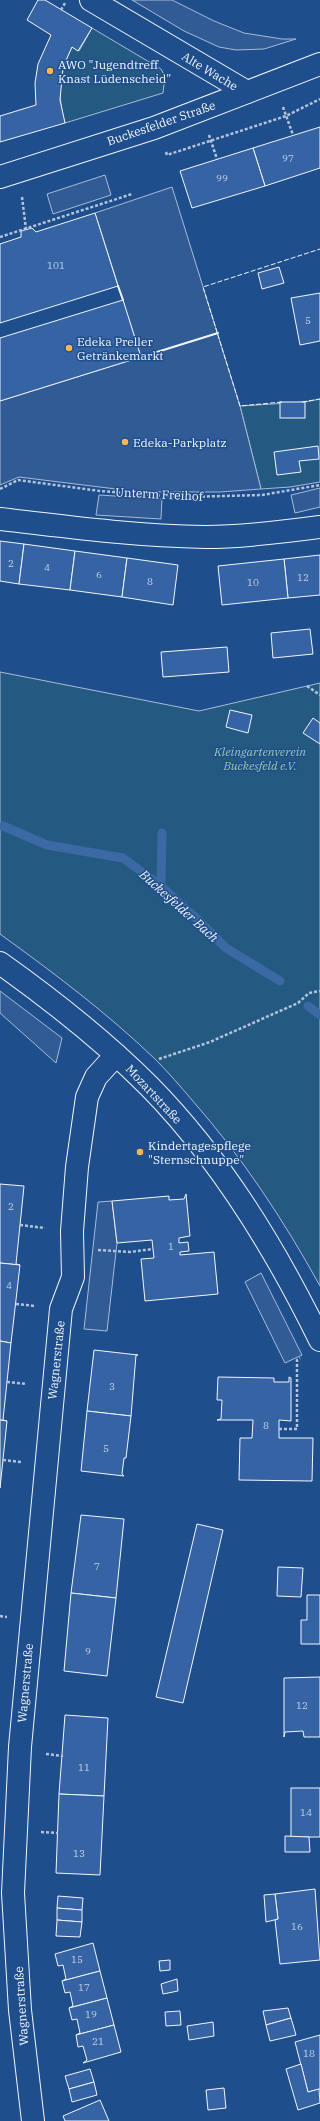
<svg xmlns="http://www.w3.org/2000/svg" width="320" height="2121" font-family="'IBM Plex Serif',serif">
	<style>
		.green { fill: #245a82; stroke: #a8bbd7 }
		.parking { fill: #305b95; stroke: #a8bbd7 }
		.lines { fill: none; stroke-linecap: round; stroke-linejoin: round }
		.stream { stroke: #3b69a3; stroke-width: 9 }
		.building { fill: #3563a3; stroke: #f2f6ff }
		.minor-casing { stroke: #f2f6ff; stroke-width: 24 }
		.path { stroke: #b3c4dc; stroke-width: 2.5; stroke-dasharray: 3 2; stroke-linecap: butt }
		.minor { stroke: #1f4e8c; stroke-width: 22 }
		.fence { stroke: #f2f6ff; stroke-width: 1; stroke-dasharray: 5 2; stroke-linecap: butt }
		.wall { stroke: #f2f6ff; stroke-width: 2 }
		.poi-dot { fill: #ffb74d; stroke: #1f4e8c; stroke-width: 1.5 }
		.labels { text-anchor: middle; dominant-baseline: central; stroke-width: 3; stroke-linejoin: round; paint-order: stroke }
		.number-label { font-size: 10px; fill: #c3d1e8 }
		.poi-label { font-size: 12px; fill: #f2f6ff; stroke: #1f4e8c; text-anchor: start }
		.street-label { font-size: 12px; fill: #f2f6ff; stroke: #1f4e8c }
		.park-label { font-size: 12px; font-style: italic; fill: #97c8a6; stroke: #1f4e8c }
		.water-label { font-size: 13px; font-style: italic; fill: #f2f6ff; stroke: #1f4e8c }
	</style>
	<rect width="100%" height="100%" fill="#1f4e8c"/>
	<!-- green -->
	<g class="green">
		<path d="M92 28 161 69 165 76 163 93 65 123C57 96 59 72 72 47L79 51Z"/>
		<polygon points="320,399 320,482 290,487 261,489 240,406 305,402"/>
		<path d="M0 672 199 711 320 683V1286C283 1219 242 1157 192 1100 180 1086 168 1072 155 1059 107 1013 54 973 0 934Z"/>
	</g>
	<!-- parking -->
	<g class="parking">
		<polygon points="132,0 172,0 214,21 244,33 282,39 296,39 264,49 236,50 219,47 184,31"/>
		<polygon points="105,175 111,195 53,214 47,194"/>
		<polygon points="172,187 240,406 261,489 220,492 163,492 132,491 19,477 0,485 0,401 141,357 95,213"/>
		<polygon points="320,488 320,507 295,513 291,495"/>
		<polygon points="99,495 162,499 161,519 96,515"/>
		<polygon points="0,991 62,1038 56,1063 0,1013"/>
		<polygon points="112,1201 117,1243 107,1331 84,1329 98,1202"/>
		<polygon points="261,1273 302,1355 285,1363 245,1282"/>
	</g>
	<g class="lines">
		<!-- stream -->
		<g class="stream">
			<polyline points="3,826 47,845 123,858 161,886 197,919 226,948 280,981"/>
			<polyline points="161,886 162,833"/>
			<polyline points="308,1006 320,1015"/>
		</g>
	</g>
	<!-- building -->
	<g class="building">
		<polygon points="38,0 45,0 92,28 78,51 72,47 63,67 60,100 65,123 0,142 0,116 36,105 35,83 38,64 51,35 27,20"/>
		<polygon points="320,127 320,168 265,186 253,148"/>
		<polygon points="253,148 265,186 192,208 180,171"/>
		<polygon points="95,213 118,286 0,323 0,244 21,237 21,231 32,228 36,232 39,231"/>
		<polygon points="279,267 284,283 262,289 258,273"/>
		<polygon points="320,293 320,341 300,345 291,298"/>
		<polygon points="123,300 141,357 0,401 0,338"/>
		<rect x="280" y="402" width="25" height="16"/>
		<polygon points="318,446 319,459 299,461 301,472 277,475 274,452"/>
		<polygon points="0,541 24,544 19,584 0,581"/>
		<polygon points="24,544 75,551 70,590 19,584"/>
		<polygon points="75,551 127,558 122,597 70,590"/>
		<polygon points="320,555 320,595 288,598 284,559"/>
		<polygon points="127,558 178,565 173,605 122,597"/>
		<polygon points="284,559 288,598 222,605 218,566"/>
		<polygon points="310,629 313,654 273,658 271,633"/>
		<polygon points="227,647 229,672 163,677 161,652"/>
		<polygon points="230,710 252,715 248,733 226,727"/>
		<polygon points="313,718 320,723 320,744 303,733"/>
		<polygon points="0,1184 24,1186 16,1264 20,1265 0,1263"/>
		<polygon points="186,1194 190,1236 179,1238 179,1243 188,1242 189,1251 180,1252 180,1255 214,1252 218,1294 145,1301 141,1259 154,1258 152,1240 117,1243 112,1201 169,1196 169,1200 184,1199"/>
		<polygon points="0,1263 20,1265 11,1343 0,1341"/>
		<polygon points="0,1341 11,1343 3,1420 7,1421 0,1420"/>
		<polygon points="94,1350 138,1355 136,1355 131,1416 87,1411"/>
		<polygon points="218,1377 274,1378 274,1382 289,1382 289,1377 291,1378 291,1421 279,1420 279,1438 313,1438 312,1481 239,1480 240,1438 252,1438 253,1420 217,1420 221,1419 222,1400 217,1400"/>
		<polygon points="87,1411 131,1416 126,1458 124,1458 122,1474 124,1476 81,1471"/>
		<polygon points="0,1420 7,1421 0,1488"/>
		<polygon points="81,1515 124,1519 116,1598 71,1593"/>
		<polygon points="197,1524 223,1530 183,1703 156,1697"/>
		<polygon points="278,1567 303,1568 301,1597 277,1596"/>
		<polygon points="71,1593 116,1598 107,1676 64,1671"/>
		<polygon points="307,1595 320,1595 320,1644 301,1644 301,1620 307,1620"/>
		<polygon points="320,1677 320,1737 304,1737 303,1731 285,1732 284,1737 284,1678"/>
		<polygon points="65,1715 108,1718 104,1796 59,1794"/>
		<rect x="291" y="1788" width="29" height="49"/>
		<polygon points="59,1794 104,1796 100,1875 56,1873"/>
		<polygon points="285,1836 309,1837 310,1852 285,1852"/>
		<polygon points="315,1889 320,1960 280,1964 275,1920 278,1919 275,1894"/>
		<polygon points="275,1894 278,1919 266,1922 264,1895"/>
		<polygon points="58,1896 83,1898 82,1910 57,1908"/>
		<polygon points="57,1908 82,1910 82,1922 57,1920"/>
		<polygon points="57,1920 82,1922 80,1937 56,1936"/>
		<polygon points="93,1943 100,1971 62,1981 66,1979 63,1965 58,1966 55,1954"/>
		<polygon points="170,1960 170,1970 160,1971 159,1961"/>
		<polygon points="100,1971 107,1998 69,2008 73,2006 70,1992 65,1993 62,1981"/>
		<polygon points="177,1979 178,1991 163,1994 161,1984"/>
		<polygon points="107,1998 114,2025 76,2035 80,2033 77,2019 72,2020 69,2008"/>
		<polygon points="288,2008 291,2018 266,2025 263,2011"/>
		<polygon points="180,2011 181,2025 166,2026 165,2012"/>
		<polygon points="291,2018 296,2035 270,2041 266,2025"/>
		<polygon points="213,2022 214,2036 189,2040 187,2026"/>
		<polygon points="114,2025 121,2052 83,2063 87,2060 83,2046 78,2047 76,2035"/>
		<polygon points="320,2035 320,2089 308,2092 295,2042"/>
		<polygon points="301,2064 308,2092 319,2089 320,2103 298,2110 286,2069"/>
		<polygon points="90,2069 94,2082 69,2089 65,2076"/>
		<polygon points="94,2082 97,2095 72,2102 69,2089"/>
		<polygon points="224,2088 226,2108 208,2110 206,2090"/>
		<polygon points="100,2100 109,2121 65,2121 63,2116"/>
	</g>
	<g class="lines">
		<defs>
			<g id="minor">
				<polyline points="91,0 247,92"/>
				<polyline points="0,177 154,128 320,64"/>
				<path d="M0 519C68 527 137 536 205 537 243 537 283 532 320 527"/>
				<path d="M0 963C52 1000 103 1040 149 1086 221 1159 275 1248 320 1340"/>
				<polyline points="33,2121 20,2010 13,1893 20,1747 61,1309 73,1277 72,1231 77,1167 87,1097 96,1077 116,1055"/>
			</g>
		</defs>
		<!-- minor casing -->
		<use href="#minor" class="minor-casing"/>
		<!-- path -->
		<g class="path">
			<polyline points="61,10 65,3"/>
			<polyline points="283,107 293,135"/>
			<polyline points="209,135 217,159"/>
			<polyline points="166,152 167,155 286,116 320,99"/>
			<polyline points="22,197 26,229"/>
			<polyline points="0,237 132,194"/>
			<polyline points="0,489 18,480 100,491 182,497 262,495 320,485"/>
			<polyline points="307,686 320,695"/>
			<polyline points="159,1059 210,1042 298,1003 309,993 320,991"/>
			<polyline points="20,1225 45,1228"/>
			<polyline points="98,1250 130,1252 153,1249"/>
			<polyline points="16,1304 35,1306"/>
			<polyline points="7,1382 27,1384"/>
			<polyline points="279,1429 297,1429 297,1360 300,1358"/>
			<polyline points="3,1460 21,1462"/>
			<polyline points="0,1616 7,1617"/>
			<polyline points="46,1754 63,1756"/>
			<polyline points="41,1832 58,1833"/>
		</g>
		<!-- minor -->
		<use href="#minor" class="minor"/>
		<!-- fence -->
		<g class="fence">
			<polyline points="282,402 240,406 203,287 320,249"/>
			<polyline points="302,402 320,399"/>
		</g>
		<!-- wall -->
		<g class="wall">
			<polyline points="118,286 123,300"/>
			<polyline points="141,357 218,333"/>
		</g>
	</g>
	<!-- markers -->
	<g class="poi-dot">
		<circle cx="50" cy="71" r="4"/>
		<circle cx="69" cy="348" r="4"/>
		<circle cx="125" cy="442" r="4"/>
		<circle cx="140" cy="1152" r="4"/>
	</g>
	<g class="labels">
		<!-- number labels -->
		<g class="number-label">
			<text x="288" y="158">97</text>
			<text x="222" y="178">99</text>
			<text x="56" y="265">101</text>
			<text x="308" y="320">5</text>
			<text x="11" y="563">2</text>
			<text x="47" y="567">4</text>
			<text x="99" y="574">6</text>
			<text x="303" y="577">12</text>
			<text x="150" y="581">8</text>
			<text x="253" y="582">10</text>
			<text x="11" y="1206">2</text>
			<text x="171" y="1246">1</text>
			<text x="9" y="1285">4</text>
			<text x="112" y="1386">3</text>
			<text x="266" y="1425">8</text>
			<text x="106" y="1448">5</text>
			<text x="97" y="1566">7</text>
			<text x="88" y="1651">9</text>
			<text x="302" y="1705">12</text>
			<text x="84" y="1767">11</text>
			<text x="306" y="1812">14</text>
			<text x="79" y="1853">13</text>
			<text x="297" y="1926">16</text>
			<text x="77" y="1959">15</text>
			<text x="84" y="1987">17</text>
			<text x="91" y="2014">19</text>
			<text x="98" y="2041">21</text>
			<text x="309" y="2053">18</text>
		</g>
		<!-- poi labels -->
		<g class="poi-label">
			<text x="58" y="64">AWO "Jugendtreff<tspan x="58" dy="14">Knast Lüdenscheid"</tspan></text>
			<text x="77" y="341">Edeka Preller<tspan x="77" dy="14">Getränkemarkt</tspan></text>
			<text x="133" y="442">Edeka-Parkplatz</text>
			<text x="148" y="1145">Kindertagespflege<tspan x="148" dy="14">"Sternschnuppe"</tspan></text>
		</g>
		<!-- street labels -->
		<g class="street-label">
			<text transform="translate(210 71) rotate(31)">Alte Wache</text>
			<text transform="translate(161 123) rotate(-19)">Buckesfelder Straße</text>
			<text transform="translate(159 494) rotate(3)">Unterm Freihof</text>
			<text transform="translate(154 1094) rotate(47)">Mozartstraße</text>
			<text transform="translate(56 1360) rotate(-84)">Wagnerstraße</text>
			<text transform="translate(25 1683) rotate(-85)">Wagnerstraße</text>
			<text transform="translate(21 2006) rotate(-94)">Wagnerstraße</text>
		</g>
		<!-- park labels -->
		<g class="park-label">
			<text x="260" y="751">Kleingartenverein<tspan x="260" dy="14">Buckesfeld e.V.</tspan></text>
		</g>
		<!-- water labels -->
		<g class="water-label">
			<text transform="translate(179 906) rotate(42)">Buckesfelder Bach</text>
		</g>
	</g>
</svg>
